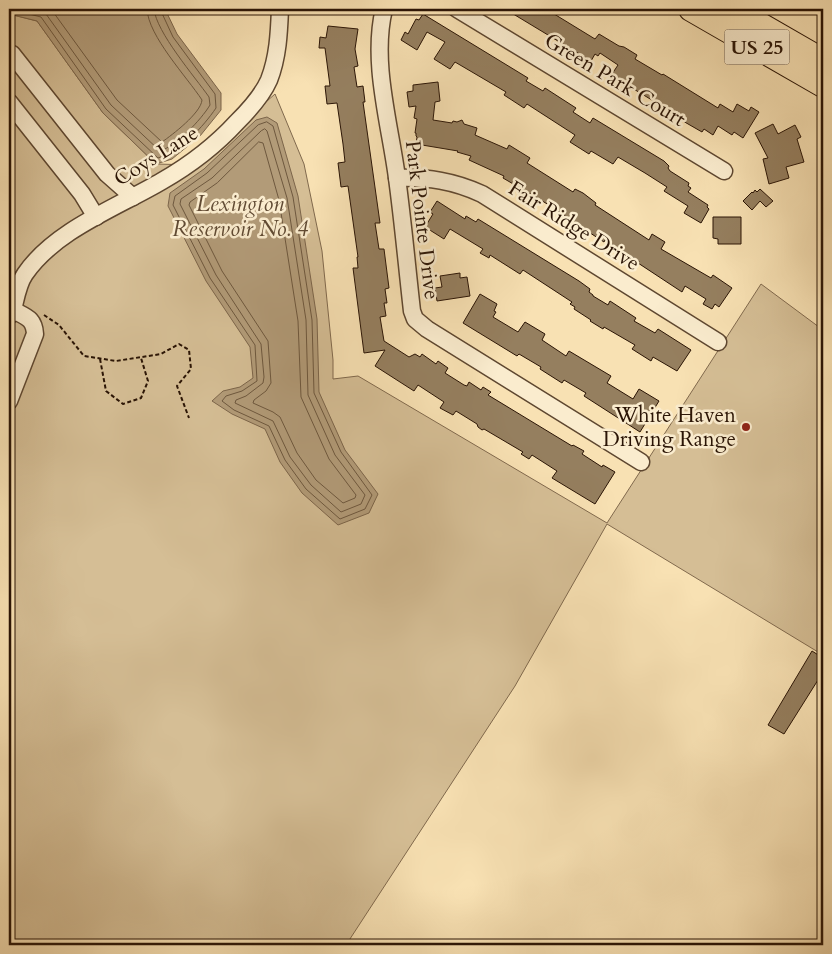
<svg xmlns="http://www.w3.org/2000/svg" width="832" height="954" font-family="Cardo,serif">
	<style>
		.green { fill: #d5be95; stroke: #80694d }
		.water { fill: #b29b78; stroke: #7c654a }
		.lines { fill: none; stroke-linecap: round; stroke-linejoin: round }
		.shore { stroke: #6e583e; stroke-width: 1 }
		.building { fill: #957f5f; stroke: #2a1405 }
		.minor-casing { stroke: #5e4730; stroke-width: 19 }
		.highway-casing { stroke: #2a1405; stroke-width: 26 }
		.path { stroke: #2a1405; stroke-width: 2; stroke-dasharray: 4 2.5; stroke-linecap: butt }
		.minor { stroke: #faecce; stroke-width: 16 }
		.highway { stroke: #f8e1b3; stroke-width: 24 }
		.poi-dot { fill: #8f2418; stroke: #faecce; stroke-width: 2 }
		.labels { text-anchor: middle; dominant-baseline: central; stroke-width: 5; stroke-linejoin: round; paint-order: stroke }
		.shield { fill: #faecce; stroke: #685541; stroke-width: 1 }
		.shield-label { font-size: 20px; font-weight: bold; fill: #2a1405 }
		.street-label { font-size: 21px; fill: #2a1405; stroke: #faecce }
		.poi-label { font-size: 21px; fill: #2a1405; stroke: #faecce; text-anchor: end }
		.water-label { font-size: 22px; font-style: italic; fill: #604a33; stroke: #faecce }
	</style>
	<rect width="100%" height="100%" fill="#f8e1b3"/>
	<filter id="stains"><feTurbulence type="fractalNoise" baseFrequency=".004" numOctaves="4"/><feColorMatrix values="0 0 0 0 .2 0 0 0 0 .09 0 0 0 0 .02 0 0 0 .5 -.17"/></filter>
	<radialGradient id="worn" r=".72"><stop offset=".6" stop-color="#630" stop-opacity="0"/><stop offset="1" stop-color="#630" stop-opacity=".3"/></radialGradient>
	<!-- green -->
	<polygon class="green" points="9,14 37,21 103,113 156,164 194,165 275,94 304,164 322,251 333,360 333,379 358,376 607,523 761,284 823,330 823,655 607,524 515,686 346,945 9,945"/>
	<!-- water -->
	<g class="water">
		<polygon points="9,9 165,9 177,34 221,93 221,110 200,136 172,159 156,164 103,113 37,21 9,14"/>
		<polygon points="267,117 277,123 298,196 317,319 319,392 345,450 378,494 369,513 338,525 302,493 280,462 265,429 232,414 212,401 223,391 240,387 253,378 250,347 206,281 168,206 170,193 204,169 256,120"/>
	</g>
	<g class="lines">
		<!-- shore -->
		<g class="shore">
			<path d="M9 9 41 17 106 109 158 158C181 151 203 127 216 108L215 94 173 37 160 9"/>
			<path d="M35 9 46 14 111 105 160 151C176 146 201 120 210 105L209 97C195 77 156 32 154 9"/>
			<path d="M51 9 117 100 162 142C172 135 201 113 202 100 187 77 148 36 147 9"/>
			<polygon points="267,122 273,126 293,197 312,320 314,393 341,452 372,495 365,509 340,519 306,489 285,460 269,426 234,410 222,401 226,396 242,391 257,381 255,345 210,278 173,205 175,196 207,173 258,125"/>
			<polygon points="265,129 267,131 287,198 306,320 308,395 335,455 365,495 361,504 341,512 311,485 290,457 273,421 235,403 236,400 246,396 263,383 264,377 261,344 216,275 180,204 181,199 212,178 261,131"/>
			<polygon points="259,142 263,143 279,200 298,321 301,397 329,459 356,495 355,498 343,503 316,480 297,453 280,417 273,412 253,403 254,400 266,391 271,383 268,341 222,271 189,205 190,202 217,183"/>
		</g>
	</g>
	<!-- building -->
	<g class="building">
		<polygon points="505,9 546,9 595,39 599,34 619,46 624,47 637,55 635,59 662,75 663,74 718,108 720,104 733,112 737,104 749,111 751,107 759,112 743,138 734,132 732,135 718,126 713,135 704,129 702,132 669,113 670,111 632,88 633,87 612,74 618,65 600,53 598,56 595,54 591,61"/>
		<polygon points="423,14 528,78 526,81 543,91 545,88 562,99 576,108 573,112 590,123 593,118 664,161 669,166 668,168 670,171 689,183 688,186 691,188 688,192 708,205 707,207 709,209 701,223 684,213 688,206 664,191 667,187 645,173 618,157 613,164 591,151 589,154 570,142 575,135 527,104 524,108 504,95 506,92 455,62 450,69 434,59 445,42 427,32 417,50 401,40 405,32 408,34 416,19 419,20"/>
		<polygon points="328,26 358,29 355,49 358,66 354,67 357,87 363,86 365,102 363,102 380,223 375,223 379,249 384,249 389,288 385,289 387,303 384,303 386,316 380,317 384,341 409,357 415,354 420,357 422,354 436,364 438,361 448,368 445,373 464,385 467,386 469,382 481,390 483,387 491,392 488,395 572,446 573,445 584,451 582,454 602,467 603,465 615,472 595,504 552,478 557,471 532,455 529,459 521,454 523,452 484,429 482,430 478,427 477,424 456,411 453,415 440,408 444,402 418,385 414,391 375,366 385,350 364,353 353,268 358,268 357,257 358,257 348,186 341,187 338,163 345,162 343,144 337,103 327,104 325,86 330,86 325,48 319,48 320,37 326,38"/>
		<polygon points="438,82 440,101 435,102 433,120 452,123 453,121 457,122 462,120 464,124 477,128 475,135 507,149 509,145 530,158 527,163 573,192 575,189 583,193 596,203 595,205 649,240 652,234 665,242 661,249 711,278 713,275 732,288 719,307 715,304 712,309 703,304 706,299 685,286 682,292 638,263 639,261 605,240 604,242 581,227 549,205 503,178 504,176 469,160 471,156 457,152 458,151 416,144 417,137 416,136 416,133 415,133 417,119 414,118 416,106 409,107 407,92 413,91 413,85"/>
		<polygon points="773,124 778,134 795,125 801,137 797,139 804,162 786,167 789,178 769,184 763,159 768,158 755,133"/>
		<polygon points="760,189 773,201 766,207 760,201 752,210 743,201 752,192 753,193 755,190 757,192"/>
		<polygon points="437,201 465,219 466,216 476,222 478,219 579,281 590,289 589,292 593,295 593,296 608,305 610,301 636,318 634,321 655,333 658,329 691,350 677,371 653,357 651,361 632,349 635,345 604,327 603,329 590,321 591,320 574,309 575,307 570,304 572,302 523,270 520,274 490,255 489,258 480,253 483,249 450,229 444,239 425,227 433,214 430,212"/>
		<polygon points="713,217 741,217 741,244 718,244 718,239 713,238"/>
		<polygon points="460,273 460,278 467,277 470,296 437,301 435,288 442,287 440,276"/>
		<polygon points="480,294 497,304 494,311 496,312 493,317 518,332 525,322 545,334 542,340 566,356 569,351 611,376 607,383 633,399 639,389 659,401 640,432 584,396 586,393 564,380 562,383 540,369 541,367 519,354 517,356 463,323"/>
		<polygon points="812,651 823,658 823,672 784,734 768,725"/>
	</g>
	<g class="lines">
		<defs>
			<g id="minor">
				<path d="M384 9C371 62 390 124 397 178 403 222 407 267 412 311L415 319 427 329 641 462"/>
				<polyline points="457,9 724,171"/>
				<polyline points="9,54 12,54 107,174 133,197"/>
				<polyline points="9,102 82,194 96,217"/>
				<path d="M397 178C428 177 454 181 482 194L718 342"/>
				<path d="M13 310C16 298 18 284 25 274 55 230 118 207 162 181 190 165 215 146 237 122 249 110 262 96 269 80 278 57 279 33 280 9"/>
				<path d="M9 316 13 310C26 317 34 318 35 334L9 401"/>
			</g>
			<g id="highway">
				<polyline points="691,9 823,85"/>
				<polyline points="733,9 823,61"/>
			</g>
		</defs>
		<!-- minor casing -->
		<use href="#minor" class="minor-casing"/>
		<!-- highway casing -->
		<use href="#highway" class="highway-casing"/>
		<!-- path -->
		<g class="path">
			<polyline points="44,315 59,325 84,356 116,361 161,354 179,344 189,350 191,369 177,386 189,418"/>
			<polyline points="100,359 106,391 123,404 141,398 148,381 141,358"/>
		</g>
		<!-- minor -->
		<use href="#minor" class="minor"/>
		<!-- highway -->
		<use href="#highway" class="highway"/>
	</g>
	<!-- markers -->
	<circle class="poi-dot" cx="746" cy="427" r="5"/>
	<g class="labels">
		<!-- shield labels -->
		<rect class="shield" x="724.5" y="29.5" width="65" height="35" rx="4"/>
		<g class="shield-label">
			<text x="757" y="47">US 25</text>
		</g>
		<!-- street labels -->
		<g class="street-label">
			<text transform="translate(615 80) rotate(31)">Green Park Court</text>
			<text transform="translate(156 156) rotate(-32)">Coys Lane</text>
			<text transform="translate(422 220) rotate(83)">Park Pointe Drive</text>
			<text transform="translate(574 226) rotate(32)">Fair Ridge Drive</text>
		</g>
		<!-- poi labels -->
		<g class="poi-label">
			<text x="736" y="415">White Haven<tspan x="736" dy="24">Driving Range</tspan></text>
		</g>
		<!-- water labels -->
		<g class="water-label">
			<text x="240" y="204">Lexington<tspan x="240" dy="25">Reservoir No. 4</tspan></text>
		</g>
	</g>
	<!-- margin -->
	<rect width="832" height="954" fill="none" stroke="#f8e1b3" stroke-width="30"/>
	<rect x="10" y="10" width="812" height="934" fill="none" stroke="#2a1405" stroke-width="2.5"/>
	<rect x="15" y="15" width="802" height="924" fill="none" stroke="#2a1405"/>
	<rect width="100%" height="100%" filter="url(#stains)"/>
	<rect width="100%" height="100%" fill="url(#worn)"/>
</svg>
